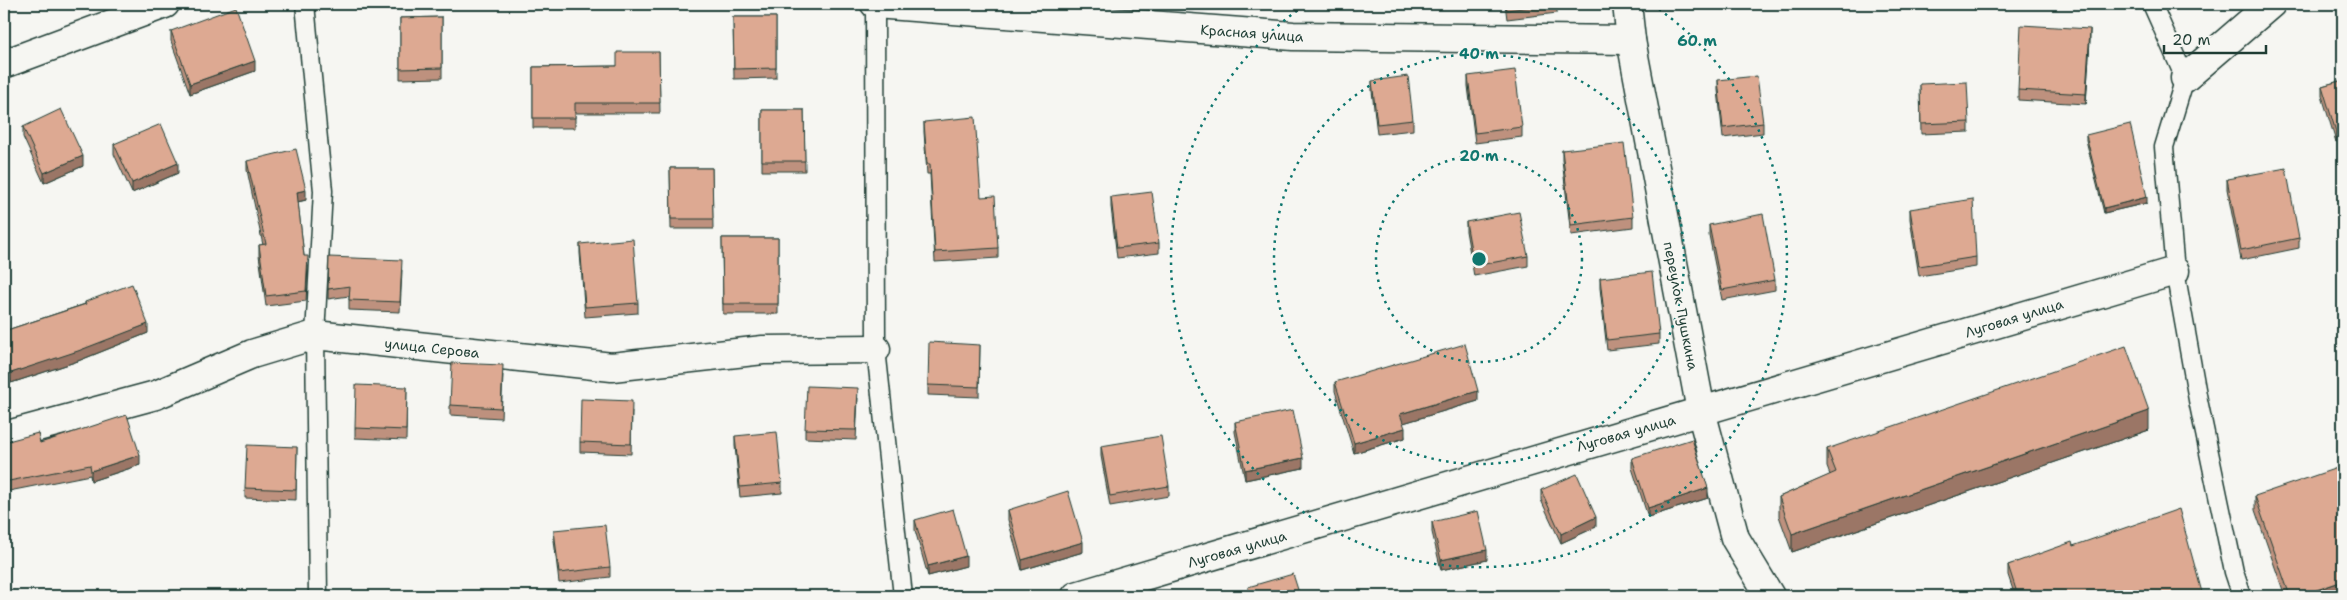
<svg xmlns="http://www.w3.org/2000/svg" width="2347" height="600" font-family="'Shantell Sans',sans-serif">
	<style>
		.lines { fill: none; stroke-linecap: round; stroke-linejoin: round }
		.lane-casing { stroke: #1f3d34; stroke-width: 21 }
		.street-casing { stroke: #1f3d34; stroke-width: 31 }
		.lane { stroke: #f6f6f2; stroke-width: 18 }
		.street { stroke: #f6f6f2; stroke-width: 28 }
		.wall { fill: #be917e; stroke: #1f3d34 }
		.shaded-wall { fill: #9b7666; stroke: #1f3d34 }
		.building { fill: #dda992; stroke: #1f3d34 }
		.ring { fill: none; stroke: #0f766e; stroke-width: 2.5; stroke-dasharray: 2.5 5 }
		.labels { text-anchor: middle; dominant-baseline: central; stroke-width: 4; stroke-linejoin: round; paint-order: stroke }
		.street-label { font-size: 14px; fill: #1f3d34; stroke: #f6f6f2 }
		.centre { fill: #0f766e; stroke: #f6f6f2; stroke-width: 2.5 }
		.ring-label { font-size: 15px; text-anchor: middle; font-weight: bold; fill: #0f766e; stroke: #f6f6f2; stroke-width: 4; stroke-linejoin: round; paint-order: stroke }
	</style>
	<rect width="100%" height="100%" fill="#f6f6f2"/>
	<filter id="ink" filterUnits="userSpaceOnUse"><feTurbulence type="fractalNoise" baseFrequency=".02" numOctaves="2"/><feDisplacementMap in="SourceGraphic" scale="10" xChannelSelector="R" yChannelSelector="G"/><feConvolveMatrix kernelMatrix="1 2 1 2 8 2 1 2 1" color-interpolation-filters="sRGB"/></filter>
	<g filter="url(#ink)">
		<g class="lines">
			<defs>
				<g id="lane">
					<polyline points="305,4 323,191 315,335 318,596"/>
					<polyline points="875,4 876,349 903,596"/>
					<polyline points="2152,4 2185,78 2164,147 2175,271 2198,400 2234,572 2242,596"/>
				</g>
				<g id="street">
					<polyline points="875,4 1293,36 1631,40"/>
					<polyline points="1627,4 1631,40 1701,411 1735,538 1770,596"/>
					<polyline points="4,64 165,4"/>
					<polyline points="2185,78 2271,4"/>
					<polyline points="4,436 156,395 252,354 315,335 612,367 763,350 876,349"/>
					<polyline points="1076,596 2175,271"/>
				</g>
			</defs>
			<!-- lane casing -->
			<use href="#lane" class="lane-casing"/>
			<!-- street casing -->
			<use href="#street" class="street-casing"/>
			<!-- lane -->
			<use href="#lane" class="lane"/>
			<!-- street -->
			<use href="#street" class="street"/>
		</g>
		<!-- wall -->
		<g class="wall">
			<polygon points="1505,4 1557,4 1557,13 1507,19"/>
			<polygon points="442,17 442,78 400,79 400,18"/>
			<polygon points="733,17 776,17 776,78 734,79"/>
			<polygon points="171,31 255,71 190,94 171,41"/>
			<polygon points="2090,39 2086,104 2018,100 2018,90"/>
			<polygon points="659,52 660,113 575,113 575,128 533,128 533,67 617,66"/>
			<polygon points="1468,76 1522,127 1522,137 1475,143 1468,86"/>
			<polygon points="1718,80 1763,123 1763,133 1723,138 1718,90"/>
			<polygon points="2343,80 2336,142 2322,96 2322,86"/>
			<polygon points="1372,81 1413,120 1413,130 1377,134 1372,91"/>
			<polygon points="1920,84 1969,122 1969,132 1921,134"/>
			<polygon points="762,110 804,110 805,171 762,171"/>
			<polygon points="924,122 981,197 998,248 998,258 935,262 930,174 927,174 924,132"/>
			<polygon points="23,127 83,166 44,183 23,137"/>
			<polygon points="2086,135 2147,203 2104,213 2086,140"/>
			<polygon points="114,144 178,173 132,193 114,154"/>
			<polygon points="1562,150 1633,217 1633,227 1571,235 1562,160"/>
			<polygon points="247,161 306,200 298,202 304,256 308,266 306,301 266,306 259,255 259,245 263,245 247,170"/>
			<polygon points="670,168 712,168 713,229 671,229"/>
			<polygon points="2227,179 2299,238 2299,248 2241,260 2227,189"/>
			<polygon points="1111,197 1159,243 1159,253 1117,258 1111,207"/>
			<polygon points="1910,209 1976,257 1976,267 1919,276 1910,219"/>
			<polygon points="1466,222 1528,256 1528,266 1474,276 1466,231"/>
			<polygon points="1709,225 1775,280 1775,290 1722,300 1709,235"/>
			<polygon points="722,238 778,238 778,314 723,314"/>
			<polygon points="580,244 638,303 638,313 585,317 580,253"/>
			<polygon points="402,270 400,312 349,310 349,296 328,299 328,289"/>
			<polygon points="1600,278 1659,334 1659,344 1607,350 1600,288"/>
			<polygon points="85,302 148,333 78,361 11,383 4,361 4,331 85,304"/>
			<polygon points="980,345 979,397 928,395 928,385"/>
			<polygon points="503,375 501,418 450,415 450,405"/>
			<polygon points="1335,382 1478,401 1403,423 1405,438 1354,453 1335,391"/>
			<polygon points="407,387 406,440 355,438 355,428"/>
			<polygon points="858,398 856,440 805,438 805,429"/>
			<polygon points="632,411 631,454 580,452 580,442"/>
			<polygon points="1235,422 1303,468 1245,480 1235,432"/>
			<polygon points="2149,430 1792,552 1779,516 1779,497 1830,475 1827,467 1827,449"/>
			<polygon points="735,436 782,483 782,493 740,497 735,446"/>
			<polygon points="4,441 40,443 140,465 91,481 90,475 4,492"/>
			<polygon points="1101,446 1169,486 1169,496 1110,506 1101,456"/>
			<polygon points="297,447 296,500 245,498 245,488"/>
			<polygon points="1632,458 1708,498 1648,517 1632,468"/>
			<polygon points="1541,490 1596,527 1561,543 1541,500"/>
			<polygon points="2255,496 2343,594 2338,596 2285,596 2255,510"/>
			<polygon points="1008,510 1083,552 1022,570 1008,520"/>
			<polygon points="915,520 966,566 928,576 915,530"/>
			<polygon points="1432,522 1487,560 1441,570 1432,532"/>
			<polygon points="554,530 610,567 610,577 559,583 554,540"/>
			<polygon points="2073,546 2203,596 2015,596 2008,575 2008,565"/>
			<polygon points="1248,587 1300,596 1248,596"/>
		</g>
		<!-- shaded-wall -->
		<g class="shaded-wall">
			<polygon points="2090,29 2090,39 2086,104 2086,94"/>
			<polygon points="255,61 255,71 190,94 190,84"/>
			<polygon points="2343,130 2343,140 2336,142 2336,132"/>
			<polygon points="83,156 83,166 44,183 44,173"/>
			<polygon points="178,163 178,173 132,193 132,183"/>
			<polygon points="306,190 306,200 297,202 297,192"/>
			<polygon points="2147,197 2147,203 2104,213 2104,208"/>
			<polygon points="148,324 148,333 78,361 11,383 11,373"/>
			<polygon points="1478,391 1478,401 1400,424 1400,414"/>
			<polygon points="2149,411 2149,430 1792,552 1792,534"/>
			<polygon points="1405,428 1405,438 1354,453 1354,443"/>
			<polygon points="140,455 140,465 91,481 91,471"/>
			<polygon points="1303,458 1303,468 1245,480 1245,470"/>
			<polygon points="1708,488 1708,498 1648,517 1648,508"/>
			<polygon points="1596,517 1596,527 1561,543 1561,534"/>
			<polygon points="1083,542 1083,552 1022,570 1022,560"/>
			<polygon points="1487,550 1487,560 1441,570 1441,560"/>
			<polygon points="966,556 966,566 928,576 928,566"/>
			<polygon points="2343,581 2343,594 2338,596 2299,596"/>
		</g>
		<!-- building -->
		<g class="building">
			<polygon points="1506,4 1554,4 1507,10"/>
			<polygon points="236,7 255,61 190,84 171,31"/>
			<polygon points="442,17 442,68 400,69 400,18"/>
			<polygon points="733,17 776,17 776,68 734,69"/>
			<polygon points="2021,25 2090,29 2086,94 2018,90"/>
			<polygon points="617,52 659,52 660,103 575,103 575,118 533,118 533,67 617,66"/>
			<polygon points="1515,70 1522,127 1475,133 1468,76"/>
			<polygon points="1408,76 1413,120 1377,124 1372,81"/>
			<polygon points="1757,76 1763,123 1723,128 1718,80"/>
			<polygon points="2343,80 2343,130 2336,132 2322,86"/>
			<polygon points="1967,82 1969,122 1921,124 1920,84"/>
			<polygon points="61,109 83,156 44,173 23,127"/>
			<polygon points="762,110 804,110 805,161 762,161"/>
			<polygon points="975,117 981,197 995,196 998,248 935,252 930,164 927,164 924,122"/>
			<polygon points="161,124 178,163 132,183 114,144"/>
			<polygon points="2130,124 2147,197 2104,208 2086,135"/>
			<polygon points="1624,143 1633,217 1571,225 1562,150"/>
			<polygon points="296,149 306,190 297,192 304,256 308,256 306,291 266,296 259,245 266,244 247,161"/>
			<polygon points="670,168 712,168 713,219 671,219"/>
			<polygon points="2286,168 2299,238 2241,250 2227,179"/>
			<polygon points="1152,192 1159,243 1117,248 1111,197"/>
			<polygon points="1973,199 1976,257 1919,266 1910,209"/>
			<polygon points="1519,212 1528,256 1474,266 1466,222"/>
			<polygon points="1763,214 1775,280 1722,290 1709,225"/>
			<polygon points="722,238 778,238 778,304 723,304"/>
			<polygon points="633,239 638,303 585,307 580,244"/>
			<polygon points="329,257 402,260 400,302 349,300 350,286 328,289"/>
			<polygon points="1652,272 1659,334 1607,340 1600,278"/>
			<polygon points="132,284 148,324 78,351 11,373 4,351 4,331 86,304 85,302"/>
			<polygon points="929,342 980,345 979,387 928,385"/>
			<polygon points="1465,344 1478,391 1400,414 1405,428 1354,443 1335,382"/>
			<polygon points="2126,346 2149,411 1792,534 1779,497 1836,472 1827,449"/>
			<polygon points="452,363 503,365 501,408 450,405"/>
			<polygon points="356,385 407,387 406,430 355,428"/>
			<polygon points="807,386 858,388 856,430 805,429"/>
			<polygon points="581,399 632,401 631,444 580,442"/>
			<polygon points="1293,410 1303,458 1245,470 1235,422"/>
			<polygon points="127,415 140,455 91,471 90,465 4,482 4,441 8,441 38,433 40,443"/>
			<polygon points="777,432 782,483 740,487 735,436"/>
			<polygon points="1161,436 1169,486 1110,496 1101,446"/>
			<polygon points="1692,439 1708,488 1648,508 1632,458"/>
			<polygon points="247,445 297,447 296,490 245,488"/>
			<polygon points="2343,466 2343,581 2299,596 2290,596 2255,496"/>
			<polygon points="1577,474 1596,517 1561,534 1541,490"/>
			<polygon points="1068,491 1083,542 1022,560 1008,510"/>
			<polygon points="953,509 966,556 928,566 915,520"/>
			<polygon points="2179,509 2203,596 2018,596 2008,565 2072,542 2073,546"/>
			<polygon points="1478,511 1487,550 1441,560 1432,522"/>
			<polygon points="605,525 610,567 559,573 554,530"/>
			<polygon points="1293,574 1300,596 1251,596 1248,587"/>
			<polygon points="692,590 693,596 663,596"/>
		</g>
	</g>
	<!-- distance rings -->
	<g class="ring">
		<circle cx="1479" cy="259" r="103"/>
		<circle cx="1479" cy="259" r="205"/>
		<path d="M1653 5A308 308 0 1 1 1305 5"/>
	</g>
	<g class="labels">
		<!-- street labels -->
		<g class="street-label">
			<text transform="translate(1252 33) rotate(4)">Красная улица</text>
			<text transform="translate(1681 306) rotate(79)">переулок Пушкина</text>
			<text transform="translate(2014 318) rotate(-17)">Луговая улица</text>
			<text transform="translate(432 348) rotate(6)">улица Серова</text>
			<text transform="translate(1626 433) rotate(-16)">Луговая улица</text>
			<text transform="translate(1237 549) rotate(-16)">Луговая улица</text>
		</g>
	</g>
	<circle cx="1479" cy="259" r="8" class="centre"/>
	<g class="ring-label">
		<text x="1697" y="46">60 m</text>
		<text x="1479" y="59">40 m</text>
		<text x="1479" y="161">20 m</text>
	</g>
	<!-- margin -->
	<rect width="2347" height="600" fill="none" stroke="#f6f6f2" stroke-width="20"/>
	<rect x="10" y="10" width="2327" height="580" fill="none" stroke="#1f3d34" stroke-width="2" filter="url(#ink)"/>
	<!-- scale -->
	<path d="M2164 45v8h102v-8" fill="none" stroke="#1f3d34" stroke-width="2.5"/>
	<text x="2172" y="45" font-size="15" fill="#1f3d34" stroke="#f6f6f2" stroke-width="4" paint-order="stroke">20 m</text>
</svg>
